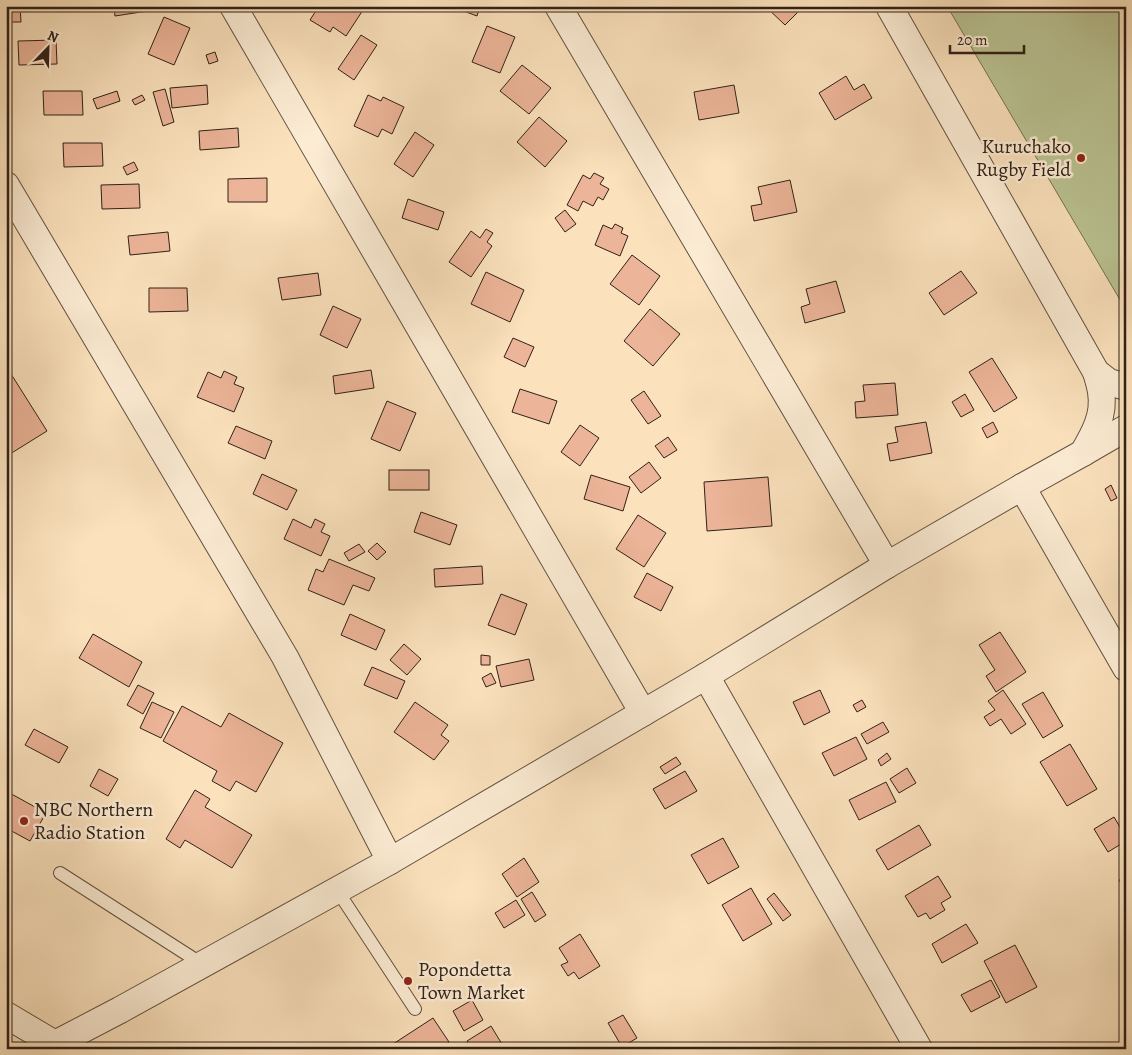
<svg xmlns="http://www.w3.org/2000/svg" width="1132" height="1055" font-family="Alegreya,serif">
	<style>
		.green { fill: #bbc494; stroke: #767256 }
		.building { fill: #ecb498; stroke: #302118 }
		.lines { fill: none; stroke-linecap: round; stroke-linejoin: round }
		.service-casing { stroke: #635141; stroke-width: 14 }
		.minor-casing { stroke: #635141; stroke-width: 28 }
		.service { stroke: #fcecd4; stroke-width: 12 }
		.minor { stroke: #fcecd4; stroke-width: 26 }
		.poi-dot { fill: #8f2418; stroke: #fcecd4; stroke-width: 2 }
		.labels { text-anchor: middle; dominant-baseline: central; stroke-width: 5; stroke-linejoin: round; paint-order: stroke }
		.poi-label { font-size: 20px; fill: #302118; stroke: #fcecd4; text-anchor: start }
	</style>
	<rect width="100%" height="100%" fill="#fbe2bd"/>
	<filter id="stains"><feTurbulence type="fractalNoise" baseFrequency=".004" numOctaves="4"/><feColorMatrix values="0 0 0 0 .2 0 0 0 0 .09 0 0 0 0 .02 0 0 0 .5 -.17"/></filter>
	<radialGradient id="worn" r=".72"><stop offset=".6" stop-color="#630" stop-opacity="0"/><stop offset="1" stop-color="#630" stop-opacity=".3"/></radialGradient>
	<!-- green -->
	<polygon class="green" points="947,6 1126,6 1126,310"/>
	<!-- building -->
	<g class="building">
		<polygon points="6,6 20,6 21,22 6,22"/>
		<polygon points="114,6 153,6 154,10 115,16"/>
		<polygon points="319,6 356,6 363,10 346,36 333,27 330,32 310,20"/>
		<polygon points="450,6 480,6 477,16"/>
		<polygon points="765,6 804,6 785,25"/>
		<polygon points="164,17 190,28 174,65 148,54"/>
		<polygon points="487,26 515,37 500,73 472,62"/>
		<polygon points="361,35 377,45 354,80 338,69"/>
		<polygon points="56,40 57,64 19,65 18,41"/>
		<polygon points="215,52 218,61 209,64 206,55"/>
		<polygon points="522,65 551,88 529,114 500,91"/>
		<polygon points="846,76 854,90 864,84 872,98 835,120 819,93"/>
		<polygon points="207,85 208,104 172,108 170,88"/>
		<polygon points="734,85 739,113 699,120 694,92"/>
		<polygon points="165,89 174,122 163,126 153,92"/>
		<polygon points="43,91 82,91 83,115 44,115"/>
		<polygon points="117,91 120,101 97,109 93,99"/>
		<polygon points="142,95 145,100 135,105 132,100"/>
		<polygon points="368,95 381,101 383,97 404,107 392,134 382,129 378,137 354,126"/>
		<polygon points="539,117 567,141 545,167 517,142"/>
		<polygon points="238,128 239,147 200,150 199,131"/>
		<polygon points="415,132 434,145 413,177 394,164"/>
		<polygon points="63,143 102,143 103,166 64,167"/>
		<polygon points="134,162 138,170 127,175 123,167"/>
		<polygon points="594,173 604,178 600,184 609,189 603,200 598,197 593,206 583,201 578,211 567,205 583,175 590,179"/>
		<polygon points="267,178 267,202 228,202 228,179"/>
		<polygon points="790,180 797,212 754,221 751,206 762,204 758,187"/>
		<polygon points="139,184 140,208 102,209 101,185"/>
		<polygon points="408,199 444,212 438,230 402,218"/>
		<polygon points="565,210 576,224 565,232 555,218"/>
		<polygon points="615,224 623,228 621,233 628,236 620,256 595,245 603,225 612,229"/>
		<polygon points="486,229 493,233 487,242 492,246 471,277 449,262 471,231 480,238"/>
		<polygon points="168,232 170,251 130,255 128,236"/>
		<polygon points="632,255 660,276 639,305 610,284"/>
		<polygon points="961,271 977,293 944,315 929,293"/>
		<polygon points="486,272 524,290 510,322 471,304"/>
		<polygon points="318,273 321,295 282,300 278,278"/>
		<polygon points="836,281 845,312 805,323 801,307 810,304 806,289"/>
		<polygon points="149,288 187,288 188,311 149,312"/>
		<polygon points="333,306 361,319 347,348 320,335"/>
		<polygon points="650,309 680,334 653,366 624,341"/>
		<polygon points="513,338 534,347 525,367 504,357"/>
		<polygon points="992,358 1017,398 994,412 969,372"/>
		<polygon points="6,366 47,431 10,454 6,448"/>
		<polygon points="371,370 374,388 335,394 333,376"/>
		<polygon points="224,371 237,377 234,384 244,388 234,412 197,397 208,372 221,378"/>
		<polygon points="895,383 898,415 856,418 855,402 865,401 863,385"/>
		<polygon points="520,389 557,401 549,424 512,412"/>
		<polygon points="644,391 661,416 648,424 631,400"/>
		<polygon points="965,394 974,410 961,417 952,402"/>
		<polygon points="387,401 416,413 400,451 371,439"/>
		<polygon points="926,422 932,453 890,461 887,444 898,442 895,427"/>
		<polygon points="993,422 998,432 987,438 982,428"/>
		<polygon points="580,425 599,438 580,466 561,452"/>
		<polygon points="236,426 272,441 265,459 228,443"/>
		<polygon points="668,437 677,450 664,458 655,446"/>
		<polygon points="649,462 661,478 641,493 629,477"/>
		<rect x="389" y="470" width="40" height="20"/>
		<polygon points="262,474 297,490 287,510 253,494"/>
		<polygon points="591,475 630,487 623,511 584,499"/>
		<polygon points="768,477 772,526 707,531 704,482"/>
		<polygon points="1111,485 1117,498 1111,501 1105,489"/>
		<polygon points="421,512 457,525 450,545 414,532"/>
		<polygon points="638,515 666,533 644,567 616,549"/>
		<polygon points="293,519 311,528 315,519 325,524 321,532 330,536 321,556 284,539"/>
		<polygon points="377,543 386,552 377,560 368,551"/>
		<polygon points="359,544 365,552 349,561 344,553"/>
		<polygon points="329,559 375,578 369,591 353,585 344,605 308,590 316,569 323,572"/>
		<polygon points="482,566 483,584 435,587 434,569"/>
		<polygon points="647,573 673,587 661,611 634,597"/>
		<polygon points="501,594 527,604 515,635 488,625"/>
		<polygon points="350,614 385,630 376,650 341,635"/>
		<polygon points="1000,632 1026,672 996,692 986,676 995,670 979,645"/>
		<polygon points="93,634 142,662 129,687 79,658"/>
		<polygon points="404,644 421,659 407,675 390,660"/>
		<polygon points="481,655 490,656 490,665 481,665"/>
		<polygon points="529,659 534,680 501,687 496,666"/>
		<polygon points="372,667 405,681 397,699 364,685"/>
		<polygon points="491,673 496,683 486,687 482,678"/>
		<polygon points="138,685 154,693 143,714 127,705"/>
		<polygon points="820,690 830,712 804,725 793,702"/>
		<polygon points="1003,690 1026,724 1011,734 1001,719 990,726 984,717 995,710 988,701"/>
		<polygon points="1043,692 1063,726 1043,738 1022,704"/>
		<polygon points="862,700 866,707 857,712 853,705"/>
		<polygon points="152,702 174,712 161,738 140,728"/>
		<polygon points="415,702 448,725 441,735 449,741 434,760 394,732"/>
		<polygon points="182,706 221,727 229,713 283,743 256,792 236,781 230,791 212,781 217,771 163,741"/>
		<polygon points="883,722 889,732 867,744 861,734"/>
		<polygon points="34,729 68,747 59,763 25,745"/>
		<polygon points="856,737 867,759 834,776 822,753"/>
		<polygon points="1070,744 1097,789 1067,806 1040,762"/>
		<polygon points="887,753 891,759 881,766 878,760"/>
		<polygon points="676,757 681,764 665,774 660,767"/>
		<polygon points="907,768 916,783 899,793 890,779"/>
		<polygon points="99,769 118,779 108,796 90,786"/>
		<polygon points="685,771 697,791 665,809 653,789"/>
		<polygon points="886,782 896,802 859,820 849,800"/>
		<polygon points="195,790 210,799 205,807 252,835 232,868 185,840 180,848 166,839"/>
		<polygon points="6,791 46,813 30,841 6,828"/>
		<polygon points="1114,817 1126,837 1126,841 1108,852 1094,829"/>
		<polygon points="919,825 931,845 888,870 876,850"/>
		<polygon points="723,838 739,867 708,884 691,855"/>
		<polygon points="524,858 539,882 517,897 502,874"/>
		<polygon points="938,876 951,897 941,903 945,910 930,919 926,913 918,917 905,896"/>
		<polygon points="1126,876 1126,893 1119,880"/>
		<polygon points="751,888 772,924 743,941 722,905"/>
		<polygon points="532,892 546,915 535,922 521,899"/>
		<polygon points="774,893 791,915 783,921 767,899"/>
		<polygon points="516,900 525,915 504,928 495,913"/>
		<polygon points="966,924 978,943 942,963 932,944"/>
		<polygon points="580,934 600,966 579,979 574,972 568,976 561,965 568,962 559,948"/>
		<polygon points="1015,945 1037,987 1006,1003 984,961"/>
		<polygon points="991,980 1000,997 971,1012 961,995"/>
		<polygon points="472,1000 483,1020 464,1031 453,1011"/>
		<polygon points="623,1015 637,1038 622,1047 608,1023"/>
		<polygon points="433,1018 449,1042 439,1049 388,1049 390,1046"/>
		<polygon points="491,1026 505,1049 471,1049 467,1041"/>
	</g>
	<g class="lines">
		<defs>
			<g id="service">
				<polyline points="60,873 202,964"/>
				<polyline points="337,890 415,1009"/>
			</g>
			<g id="minor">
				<polyline points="233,6 643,713"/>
				<polyline points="558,6 887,565"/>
				<polyline points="889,6 1096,372 1109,382 1126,387"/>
				<polyline points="6,185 285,657 390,861"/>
				<path d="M1083 453C1094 434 1105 415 1101 392 1100 385 1098 379 1096 372"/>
				<polyline points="1022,487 1126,668"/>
				<polyline points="706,676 919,1049"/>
				<polyline points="6,1015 55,1044 58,1049"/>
				<polyline points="55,1044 120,1010 390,861 706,676 887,565 1022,487 1083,453 1126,428"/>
			</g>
		</defs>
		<!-- service casing -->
		<use href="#service" class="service-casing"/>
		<!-- minor casing -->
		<use href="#minor" class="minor-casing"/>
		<!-- service -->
		<use href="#service" class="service"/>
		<!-- minor -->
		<use href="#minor" class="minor"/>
	</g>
	<!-- markers -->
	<g class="poi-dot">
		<circle cx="1081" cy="158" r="5"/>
		<circle cx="24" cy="821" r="5"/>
		<circle cx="408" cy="981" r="5"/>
	</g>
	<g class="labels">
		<!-- poi labels -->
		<g class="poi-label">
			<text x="1071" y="146" text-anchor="end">Kuruchako<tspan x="1071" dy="23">Rugby Field</tspan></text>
			<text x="34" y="809">NBC Northern<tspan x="34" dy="23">Radio Station</tspan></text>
			<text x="418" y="969">Popondetta<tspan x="418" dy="23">Town Market</tspan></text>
		</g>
	</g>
	<!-- margin -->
	<rect width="1132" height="1055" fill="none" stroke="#fbe2bd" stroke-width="25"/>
	<rect x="8" y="8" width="1117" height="1040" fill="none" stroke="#302118" stroke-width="2.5"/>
	<rect x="12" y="12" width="1107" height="1030" fill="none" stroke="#302118"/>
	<!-- north arrow -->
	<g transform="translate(48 48) rotate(23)" stroke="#fcecd4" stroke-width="4" paint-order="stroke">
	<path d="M0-4L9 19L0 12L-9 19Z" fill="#302118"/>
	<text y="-8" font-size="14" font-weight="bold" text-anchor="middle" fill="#302118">N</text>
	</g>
	<!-- scale -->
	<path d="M950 45v8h74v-8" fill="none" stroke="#302118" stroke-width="2.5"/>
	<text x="957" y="45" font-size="15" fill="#302118" stroke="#fcecd4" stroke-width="4" paint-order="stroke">20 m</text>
	<rect width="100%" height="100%" filter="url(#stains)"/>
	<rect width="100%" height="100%" fill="url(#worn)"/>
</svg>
